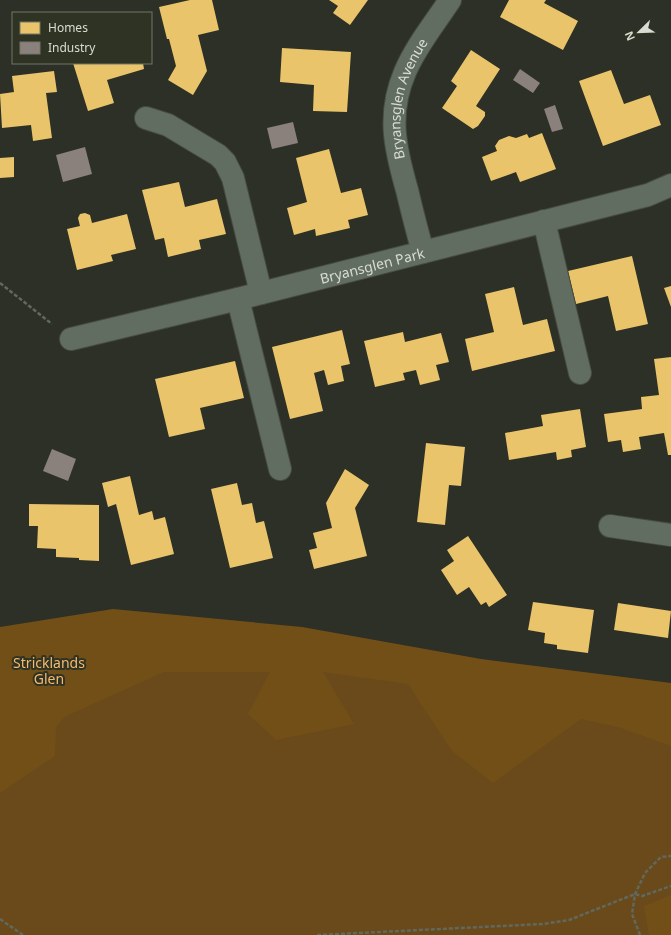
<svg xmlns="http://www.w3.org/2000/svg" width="671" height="935" font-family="'Noto Sans',sans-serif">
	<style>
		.green { fill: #6a4a1a }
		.forest { fill: #734f18 }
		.homes { fill: #e9c46a }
		.industry { fill: #8a817c }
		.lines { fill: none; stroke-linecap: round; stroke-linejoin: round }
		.minor-casing { stroke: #484b42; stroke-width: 24 }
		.path { stroke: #61685e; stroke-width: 2.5; stroke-dasharray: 4 2; stroke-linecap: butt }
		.minor { stroke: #616d60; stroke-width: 22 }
		.labels { text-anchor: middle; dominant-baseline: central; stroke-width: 4; stroke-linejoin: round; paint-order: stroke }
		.street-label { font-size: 14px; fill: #d9dcd2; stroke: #2f3323 }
		.park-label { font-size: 14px; fill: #f7ba6d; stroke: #2f3323 }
	</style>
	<rect width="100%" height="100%" fill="#2d3026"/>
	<!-- green -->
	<polygon class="green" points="222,647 671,709 671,935 0,935 0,654"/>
	<!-- forest -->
	<g class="forest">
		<polygon points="113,609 302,627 481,659 671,683 671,746 618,727 581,719 493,783 452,751 408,684 323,672 354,724 276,740 248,714 270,672 164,672 64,717 56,727 55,756 0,793 0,627"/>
		<polygon points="671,895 671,935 649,935 644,906"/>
	</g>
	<!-- homes -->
	<g class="homes">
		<polygon points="190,0 212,0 219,30 198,35 207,71 193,95 168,80 176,66 169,39 167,39 159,7"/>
		<polygon points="329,0 368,0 350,25 333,13 338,6"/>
		<polygon points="509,0 546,0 544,3 578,21 563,50 500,17"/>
		<polygon points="282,48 351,52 347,112 313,111 314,85 280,82"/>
		<polygon points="471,50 500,69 476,106 485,112 485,116 478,126 473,129 442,108 457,86 451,81"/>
		<polygon points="73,63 143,63 144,69 107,80 114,103 88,111"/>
		<polygon points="611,70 624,104 650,95 661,125 603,146 579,81"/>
		<polygon points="54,71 57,92 46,93 52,138 33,141 31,125 2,128 0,94 14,92 12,76"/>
		<polygon points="542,133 556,169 520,182 516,172 491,181 482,157 497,151 495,146 499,140 509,136 516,138 527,134 529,138"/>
		<polygon points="329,149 341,193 361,188 368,215 348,220 350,228 316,236 315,229 294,235 287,208 307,202 296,158"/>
		<polygon points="14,157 14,177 0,178 0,158"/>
		<polygon points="179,182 185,207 217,199 226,234 199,240 201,249 168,257 164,238 155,240 142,190"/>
		<polygon points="85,213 90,215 92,223 127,214 136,249 111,255 113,261 77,270 67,229 80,226 78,218 80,214"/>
		<polygon points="632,256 648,324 616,331 608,296 576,304 568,271"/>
		<polygon points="671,286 671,307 664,288"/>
		<polygon points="514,287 523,325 547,319 555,351 472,371 465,339 494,332 485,294"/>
		<polygon points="342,330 350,364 341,366 344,381 328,385 324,370 314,373 323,411 290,419 272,347"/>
		<polygon points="403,332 405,342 441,333 449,362 436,365 440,380 420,385 416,370 403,373 405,380 375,387 364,341"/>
		<polygon points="671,357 671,455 668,455 664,433 639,437 641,449 623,452 621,440 608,442 604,414 642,409 641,397 659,395 654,359"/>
		<polygon points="235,361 244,398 200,408 205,429 169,437 155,379"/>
		<polygon points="580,409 586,447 571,450 572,457 557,460 556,452 509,460 505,433 543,426 541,415"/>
		<polygon points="426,443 465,447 461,486 449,485 445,525 417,522"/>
		<polygon points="345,469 369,485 355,508 367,556 314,569 309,550 317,548 313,533 332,528 326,503"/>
		<polygon points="130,476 139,515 152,511 154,520 165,517 174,554 131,565 116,504 108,507 102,483"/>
		<polygon points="237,483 242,505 252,503 256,523 264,521 273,558 230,568 211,489"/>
		<polygon points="29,504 99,505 99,561 79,560 79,558 56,557 56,549 37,548 38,526 29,526"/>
		<polygon points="468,536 507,595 489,607 486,602 481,605 469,587 457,595 441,570 454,561 447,550"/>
		<polygon points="533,602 594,610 588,653 557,649 557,645 544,643 545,633 528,630"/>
		<polygon points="618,603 671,611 668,638 614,630"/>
	</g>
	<!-- industry -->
	<g class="industry">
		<polygon points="520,69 540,83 533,93 513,80"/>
		<polygon points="555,105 563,129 552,132 544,109"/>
		<polygon points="293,122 298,143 272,149 267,128"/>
		<polygon points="85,147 92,174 63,182 56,155"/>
		<polygon points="52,449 76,459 68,481 43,471"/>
	</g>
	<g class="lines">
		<defs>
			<g id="minor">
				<polyline points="146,118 168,125 218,155 225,162 233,178 261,293"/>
				<polyline points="544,221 580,373"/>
				<path id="s1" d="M423 252C417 231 412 211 407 190 395 148 387 114 405 72 416 46 435 23 450 0"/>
				<polyline points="238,299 280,469"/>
				<path id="s2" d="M71 339 238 299 648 195 671 185"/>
				<polyline points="610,526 671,535"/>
			</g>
		</defs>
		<!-- minor casing -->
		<use href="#minor" class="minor-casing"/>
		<!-- path -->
		<g class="path">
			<polyline points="0,283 52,324"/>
			<polyline points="0,919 23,935"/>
			<polyline points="317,935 543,924 569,920 635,894 642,896 671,886"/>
			<polyline points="640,935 632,914 635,894 645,873 661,857 671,856"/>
		</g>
		<!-- minor -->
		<use href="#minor" class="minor"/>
	</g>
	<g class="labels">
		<!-- street labels -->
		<g class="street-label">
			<text stroke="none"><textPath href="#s1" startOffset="159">Bryansglen Avenue</textPath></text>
			<text stroke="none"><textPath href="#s2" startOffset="310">Bryansglen Park</textPath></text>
		</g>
		<!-- park labels -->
		<g class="park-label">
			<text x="49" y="662">Stricklands<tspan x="49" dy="16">Glen</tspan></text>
		</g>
	</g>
	<!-- legend -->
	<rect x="12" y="12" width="140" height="52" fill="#2f3323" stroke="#737769"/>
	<rect x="20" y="22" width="20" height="12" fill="#e9c46a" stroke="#737769"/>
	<text x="48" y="32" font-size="12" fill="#d9dcd2">Homes</text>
	<rect x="20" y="42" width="20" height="12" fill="#8a817c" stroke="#737769"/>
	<text x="48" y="52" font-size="12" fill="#d9dcd2">Industry</text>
	<!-- north arrow -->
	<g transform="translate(639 32) rotate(247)" stroke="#2f3323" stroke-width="3" paint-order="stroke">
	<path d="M0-3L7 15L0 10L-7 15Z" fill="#d9dcd2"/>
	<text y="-6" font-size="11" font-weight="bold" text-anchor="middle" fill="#d9dcd2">N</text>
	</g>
</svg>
